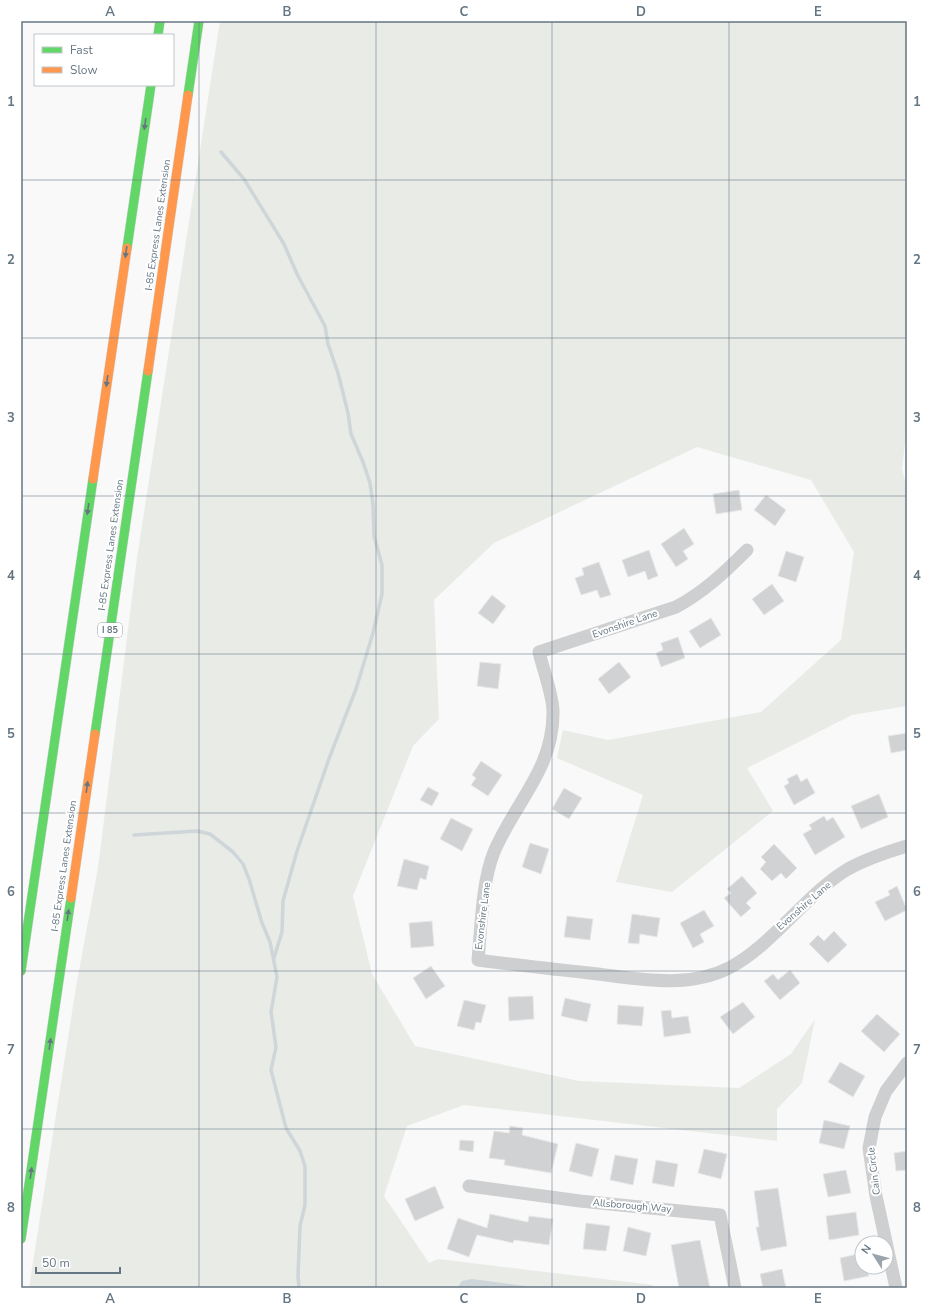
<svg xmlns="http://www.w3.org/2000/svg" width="928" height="1309" font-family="'Nunito Sans',sans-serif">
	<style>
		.green { fill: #e8ebe6 }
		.water { fill: #ced6d9 }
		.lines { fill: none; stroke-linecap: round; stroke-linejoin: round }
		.stream { stroke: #ced6d9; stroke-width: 3.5 }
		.building { fill: #d0d2d3; stroke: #e8e8e8 }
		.fast-casing { stroke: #d5d6d6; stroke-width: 10 }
		.slow-casing { stroke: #d5d6d6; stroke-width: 10 }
		.street { stroke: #cecfd0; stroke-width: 13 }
		.fast { stroke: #63d668; stroke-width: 9 }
		.slow { stroke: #ff974d; stroke-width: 9 }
		.oneway { fill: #657683 }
		.grid { fill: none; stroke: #657683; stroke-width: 1; stroke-opacity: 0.55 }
		.labels { text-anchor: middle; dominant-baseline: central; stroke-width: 4; stroke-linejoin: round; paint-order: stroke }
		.shield { fill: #fff; stroke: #939fa8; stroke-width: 1 }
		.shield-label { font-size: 9px; font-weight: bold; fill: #657683 }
		.street-label { font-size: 10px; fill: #657683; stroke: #fff }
		.neatline { fill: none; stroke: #657683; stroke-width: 1.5 }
		.grid-label { font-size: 13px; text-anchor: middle; font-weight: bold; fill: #657683 }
	</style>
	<rect width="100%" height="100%" fill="#f9f9f9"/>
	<!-- green -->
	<polygon class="green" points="220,21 907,21 907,426 902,469 907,488 907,706 852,715 747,768 773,811 672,892 616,882 643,795 557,758 563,730 608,740 761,712 841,640 854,552 811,480 697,447 494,543 434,600 439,719 413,746 353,896 372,974 415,1046 579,1081 739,1088 791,1054 815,1019 802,1083 777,1109 777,1141 464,1105 407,1126 384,1196 429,1263 438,1259 653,1285 652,1288 533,1288 462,1281 457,1288 29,1288 76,987 98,868 137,558"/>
	<!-- water -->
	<polygon class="water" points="472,1279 532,1287 533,1288 457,1288 462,1281"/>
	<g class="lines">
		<!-- stream -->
		<g class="stream">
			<polyline points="221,152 244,179 284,244 297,274 325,326 328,344 338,373 348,413 351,434 363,462 370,483 373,505 374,536 382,565 382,594 373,633 356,689 330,756 297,851 283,901 282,932 274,958"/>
			<polyline points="134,835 197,831 210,834 233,852 243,864 249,879 262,923 270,942 277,977 271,1012 276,1047 271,1070 286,1128 300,1151 305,1166 305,1205 300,1226 298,1276 299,1288"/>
		</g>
	</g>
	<!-- building -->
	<g class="building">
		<polygon points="739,490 742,510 716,514 713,494"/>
		<polygon points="766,495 786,510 775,526 754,510"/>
		<polygon points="684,528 694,544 683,551 688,559 676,567 661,544"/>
		<polygon points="649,550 658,576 648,580 645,571 628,577 622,560"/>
		<polygon points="786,551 804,557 796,582 778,576"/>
		<polygon points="599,562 611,595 600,598 597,590 581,595 575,578 584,575 582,568"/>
		<polygon points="772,584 784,601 764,615 752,599"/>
		<polygon points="492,595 506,606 493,624 478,613"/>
		<polygon points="711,618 721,635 700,648 689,631"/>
		<polygon points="678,637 685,658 661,667 656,653 663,650 661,643"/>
		<polygon points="480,662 501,664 498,689 477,686"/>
		<polygon points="619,662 631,677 609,694 598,679"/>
		<polygon points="907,733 907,750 891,753 888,736"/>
		<polygon points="481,761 502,775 488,796 471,785 476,778 472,775"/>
		<polygon points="797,774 801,782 807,778 815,793 794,805 784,786 789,783 787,779"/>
		<polygon points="428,787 439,793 432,806 420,800"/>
		<polygon points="564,788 582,798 569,819 552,809"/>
		<polygon points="879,794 888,817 861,829 851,806"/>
		<polygon points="824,816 827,821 833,817 845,837 815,855 803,834 812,829 809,825"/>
		<polygon points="451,818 473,829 462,851 440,839"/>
		<polygon points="530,843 549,849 541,874 522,867"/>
		<polygon points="774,844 797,868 786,879 781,873 772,881 760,869 766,862 761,857"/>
		<polygon points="404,859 429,866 426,880 420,878 417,890 397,886"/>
		<polygon points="742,876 757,893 746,903 751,908 741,917 724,898 731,893 727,889"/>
		<polygon points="897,886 907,910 885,921 875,902 890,895 888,891"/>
		<polygon points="704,910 714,926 700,934 704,942 693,948 680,923"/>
		<polygon points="632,914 660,918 657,937 640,934 639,944 628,943"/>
		<polygon points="567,916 593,919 590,940 564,937"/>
		<polygon points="432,921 434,946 411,948 409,923"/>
		<polygon points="834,931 847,945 828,963 809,944 818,935 824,941"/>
		<polygon points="431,966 445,986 426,999 413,978"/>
		<polygon points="790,970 800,983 780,1000 764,981 773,974 778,980"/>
		<polygon points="533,996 534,1019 509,1021 508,997"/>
		<polygon points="565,998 591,1004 587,1022 561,1016"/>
		<polygon points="464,1000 486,1005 481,1023 476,1022 474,1030 457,1026"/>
		<polygon points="743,1002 755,1017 733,1034 720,1017"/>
		<polygon points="618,1005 644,1007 642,1026 617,1024"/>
		<polygon points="671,1010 672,1018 688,1016 691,1033 664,1037 661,1011"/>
		<polygon points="877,1014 900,1034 884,1052 861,1031"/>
		<polygon points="840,1062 865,1076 853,1097 828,1082"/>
		<polygon points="824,1120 850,1126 844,1149 819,1143"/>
		<polygon points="510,1126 523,1128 522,1135 558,1144 551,1173 504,1165 505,1160 489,1158 494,1131 509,1133"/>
		<polygon points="460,1140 474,1141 473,1152 459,1150"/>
		<polygon points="576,1143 599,1149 592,1177 569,1171"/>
		<polygon points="704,1149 727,1154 721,1179 698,1173"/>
		<polygon points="907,1151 907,1170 896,1171 894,1153"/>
		<polygon points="615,1155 638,1159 633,1185 610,1180"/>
		<polygon points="656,1160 678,1164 674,1187 652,1183"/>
		<polygon points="846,1170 851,1193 828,1197 823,1174"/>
		<polygon points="435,1186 444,1208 415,1221 405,1199"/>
		<polygon points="778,1188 787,1246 761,1251 756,1227 759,1227 754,1191"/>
		<polygon points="856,1212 859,1235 829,1240 826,1216"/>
		<polygon points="490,1214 528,1222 529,1216 553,1219 549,1245 514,1240 513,1243 477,1235 469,1257 447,1249 458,1218 487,1228"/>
		<polygon points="586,1223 610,1226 606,1251 583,1249"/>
		<polygon points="628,1227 651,1233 646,1256 623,1251"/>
		<polygon points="700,1240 710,1288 679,1288 671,1245"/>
		<polygon points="862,1253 862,1267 867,1267 869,1276 844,1281 840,1258"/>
		<polygon points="782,1269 786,1288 763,1288 760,1274"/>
	</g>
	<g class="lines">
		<defs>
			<g id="fast">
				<polyline points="158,35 160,21"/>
				<polyline points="188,95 199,21"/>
				<polyline points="127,248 151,85"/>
				<polyline points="95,734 148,371"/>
				<polyline points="21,971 93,479"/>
				<polyline points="21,1239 71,898"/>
			</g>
			<g id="slow">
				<polyline points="148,371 188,95"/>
				<polyline points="93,479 127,248"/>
				<polyline points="71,898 95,734"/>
			</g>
		</defs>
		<!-- fast casing -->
		<use href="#fast" class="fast-casing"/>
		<!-- slow casing -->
		<use href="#slow" class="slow-casing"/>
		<!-- street -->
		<g class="street">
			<path d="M747 550C725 572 704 592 676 607L539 652C543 669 553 696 553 711 554 769 515 802 494 852 482 881 481 929 478 960 515 965 552 969 589 973 635 978 686 990 729 968 773 945 806 894 848 869 866 859 887 852 907 846"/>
			<polyline points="469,1186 580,1201 720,1215 735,1288"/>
			<polyline points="896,1288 876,1196 869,1148 875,1117 886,1091 907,1063"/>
		</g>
		<!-- fast -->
		<use href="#fast" class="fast"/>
		<!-- slow -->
		<use href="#slow" class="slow"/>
	</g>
	<!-- one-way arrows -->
	<defs><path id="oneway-solid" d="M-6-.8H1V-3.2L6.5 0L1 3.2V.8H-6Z"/></defs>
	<g class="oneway">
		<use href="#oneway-solid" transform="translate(145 124) rotate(98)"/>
		<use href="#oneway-solid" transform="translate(126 252) rotate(98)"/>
		<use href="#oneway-solid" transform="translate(107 381) rotate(98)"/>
		<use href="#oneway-solid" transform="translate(88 509) rotate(98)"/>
		<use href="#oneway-solid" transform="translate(87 787) rotate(-82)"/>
		<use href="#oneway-solid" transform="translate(68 915) rotate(-82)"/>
		<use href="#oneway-solid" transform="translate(50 1044) rotate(-82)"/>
		<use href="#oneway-solid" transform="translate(31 1173) rotate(-82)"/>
	</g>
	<!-- grid -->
	<path class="grid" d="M199 21V1288M376 21V1288M552 21V1288M729 21V1288M21 180H907M21 338H907M21 496H907M21 654H907M21 813H907M21 971H907M21 1129H907"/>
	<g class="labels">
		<!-- shield labels -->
		<rect class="shield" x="98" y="623" width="24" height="14" rx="3"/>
		<g class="shield-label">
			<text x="110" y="630">I 85</text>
		</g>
		<!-- street labels -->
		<g class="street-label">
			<text transform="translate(158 225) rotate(-82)">I-85 Express Lanes Extension</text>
			<text transform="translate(111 545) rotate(-82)">I-85 Express Lanes Extension</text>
			<text transform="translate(625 624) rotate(-19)">Evonshire Lane</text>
			<text transform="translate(64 866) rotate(-82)">I-85 Express Lanes Extension</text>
			<text transform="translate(804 906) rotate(-41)">Evonshire Lane</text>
			<text transform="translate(483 916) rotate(-83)">Evonshire Lane</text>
			<text transform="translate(874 1171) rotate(-97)">Cain Circle</text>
			<text transform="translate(632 1206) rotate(5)">Allsborough Way</text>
		</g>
	</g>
	<!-- border -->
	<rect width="928" height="1309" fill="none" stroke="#ffffff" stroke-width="44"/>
	<!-- legend -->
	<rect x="34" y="34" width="140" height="52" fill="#ffffff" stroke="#c1c8cd"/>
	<rect x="42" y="47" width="20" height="6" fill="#63d668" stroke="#c1c8cd"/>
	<text x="70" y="54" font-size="12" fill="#657683">Fast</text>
	<rect x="42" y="67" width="20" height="6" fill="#ff974d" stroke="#c1c8cd"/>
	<text x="70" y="74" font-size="12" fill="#657683">Slow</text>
	<!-- north arrow -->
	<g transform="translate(874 1255) rotate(306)"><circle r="19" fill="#ffffff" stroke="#c1c8cd"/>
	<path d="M0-3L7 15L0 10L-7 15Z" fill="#99a4ac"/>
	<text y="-6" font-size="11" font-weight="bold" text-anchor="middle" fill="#657683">N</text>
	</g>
	<!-- scale -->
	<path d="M36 1267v6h84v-6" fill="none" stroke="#657683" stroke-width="2"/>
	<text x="42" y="1267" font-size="12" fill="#657683" stroke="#ffffff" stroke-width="3" paint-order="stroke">50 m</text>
	<rect x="22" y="22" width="884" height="1265" class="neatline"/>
	<g class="grid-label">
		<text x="110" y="16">A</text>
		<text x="287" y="16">B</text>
		<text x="464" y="16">C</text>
		<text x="641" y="16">D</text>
		<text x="818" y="16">E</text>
		<text x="11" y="106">1</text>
		<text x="917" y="106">1</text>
		<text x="11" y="264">2</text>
		<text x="917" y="264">2</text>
		<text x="11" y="422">3</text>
		<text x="917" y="422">3</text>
		<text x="11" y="580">4</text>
		<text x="917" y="580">4</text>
		<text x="11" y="738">5</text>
		<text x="917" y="738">5</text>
		<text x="11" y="896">6</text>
		<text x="917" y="896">6</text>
		<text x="11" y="1054">7</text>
		<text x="917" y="1054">7</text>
		<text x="11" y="1212">8</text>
		<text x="917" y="1212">8</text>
		<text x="110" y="1303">A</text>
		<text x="287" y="1303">B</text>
		<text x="464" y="1303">C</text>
		<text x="641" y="1303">D</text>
		<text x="818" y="1303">E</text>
	</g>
</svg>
